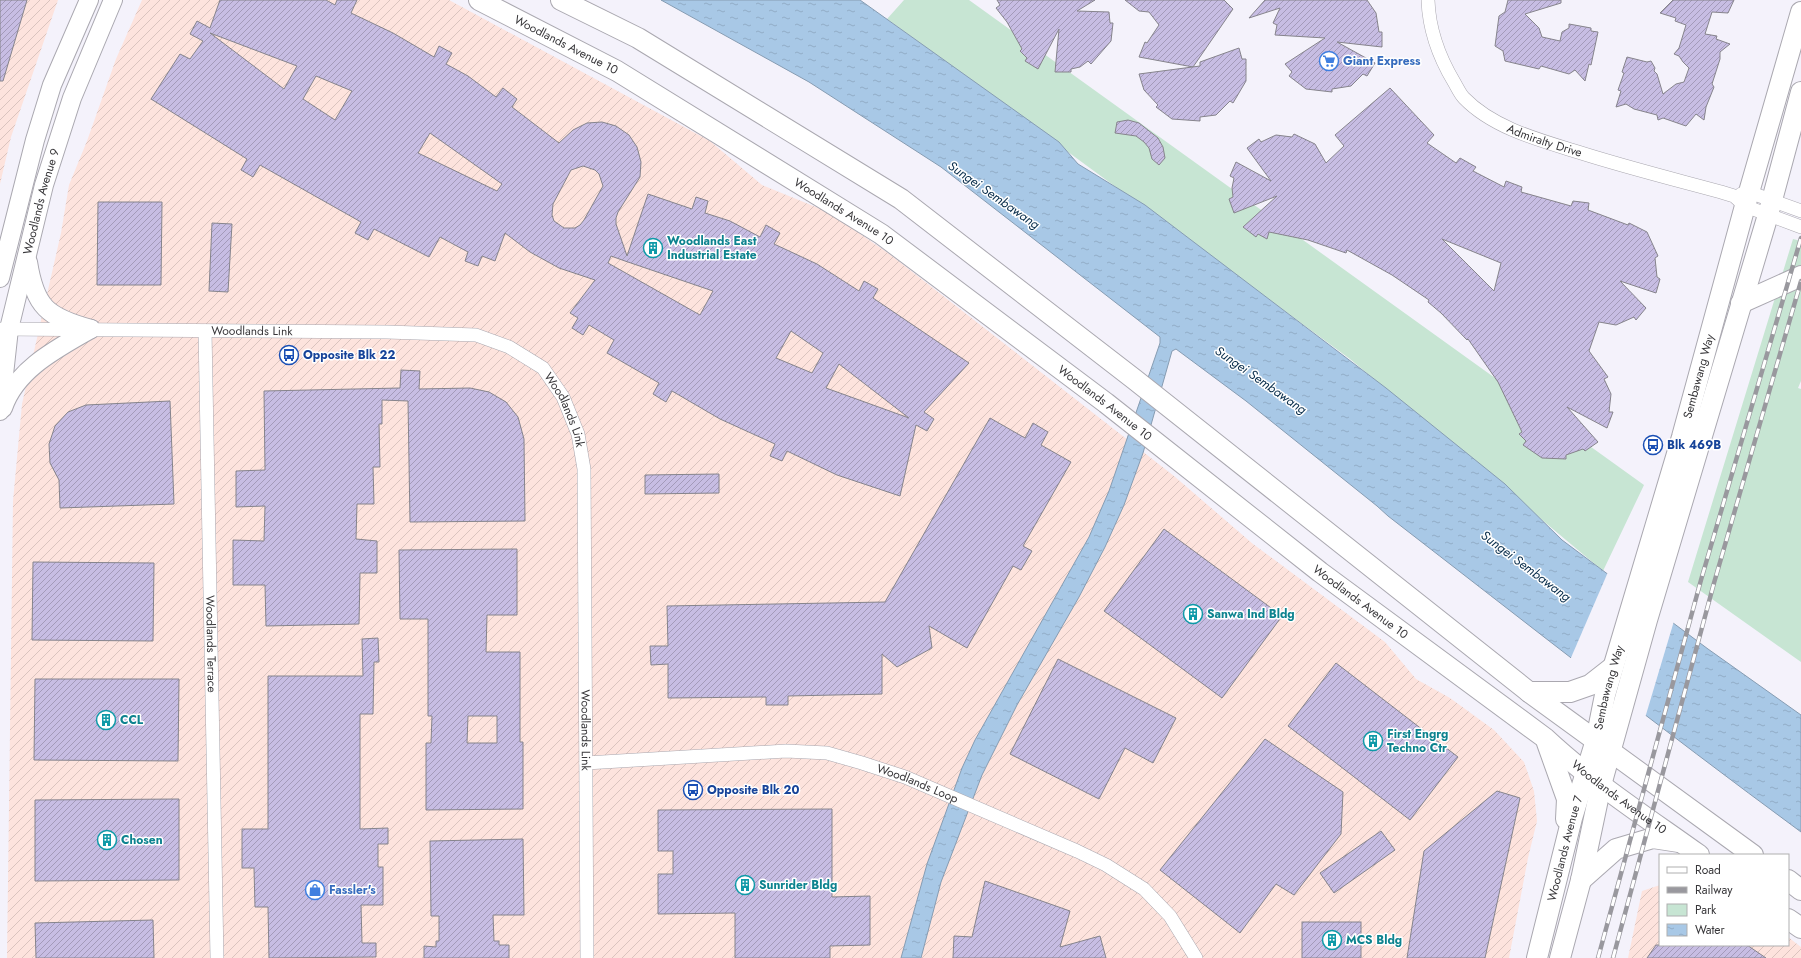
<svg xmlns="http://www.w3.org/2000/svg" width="1801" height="958" viewBox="0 0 1801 958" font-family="Jost,sans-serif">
<defs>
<pattern id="industrial-furrows" width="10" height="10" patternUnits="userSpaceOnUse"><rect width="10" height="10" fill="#fde3dd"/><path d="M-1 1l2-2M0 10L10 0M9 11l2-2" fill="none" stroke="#dac3be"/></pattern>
<pattern id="water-ripples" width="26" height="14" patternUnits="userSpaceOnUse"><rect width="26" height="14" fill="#a8c8e6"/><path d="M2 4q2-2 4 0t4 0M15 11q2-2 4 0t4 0" fill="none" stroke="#91acc6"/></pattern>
<pattern id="building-hatch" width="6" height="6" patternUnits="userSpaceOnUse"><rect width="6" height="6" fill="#c7bde3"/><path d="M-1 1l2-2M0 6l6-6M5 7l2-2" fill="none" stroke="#a39ab9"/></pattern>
</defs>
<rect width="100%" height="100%" fill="#f4f2fb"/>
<g fill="url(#industrial-furrows)">
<path d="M0 0H58L11 137 0 184Z"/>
<path d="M142 0H449L710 141 762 185 828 212 888 253 1174 476 1253 544 1385 642 1416 679 1450 698 1494 730 1524 762 1534 791 1537 821 1528 858 1509 958H7L13 501 22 404 61 233 69 185 87 141 116 59Z"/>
<path d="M1660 885V945H1788V937L1801 947V958H1628L1642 891Z"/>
</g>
<g fill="#c7e5d3">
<path d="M904 0H969L1644 485 1603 571 1350 359 887 19Z"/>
<path d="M1793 239 1801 241V381L1798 388 1801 389V662L1688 582Z"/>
</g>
<path fill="url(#water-ripples)" stroke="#869cb2" d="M661 0H860L1059 142 1078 164 1145 205 1386 388 1505 484 1562 540 1708 649 1801 715V832C1661 729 1525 622 1388 516L1377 506 1246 401 1176 349 1172 351 1143 453 1124 505 1105 547 1079 597 1017 705 982 775 941 882 921 958H901L927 864 962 768 975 740 1089 537 1109 491 1160 343V337L941 167 809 82Z"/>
<path fill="#f4f2fb" d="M1608 572 1674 621 1645 718 1570 660Z"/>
<g fill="url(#building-hatch)" stroke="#86848c" fill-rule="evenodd">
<path d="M0 0H27L3 81H0Z"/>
<path d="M220 0H326L335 5 337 0H357L351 13 393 33 434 57 439 46 452 53 446 64 468 76 496 97 503 88 517 99 512 107 559 143 573 130 587 123 602 122 616 126 629 135 637 147 641 162 640 177 618 212 616 218V224L627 256 648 194 692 209 696 197 708 201 705 213 730 221 760 237 766 225 780 233 774 244 817 264 859 291 864 281 878 289 873 298 969 363 924 412 934 419 927 431 916 425 900 496 837 475 787 451 782 461 770 456 775 444 720 419 672 391 666 402 653 394 659 383 607 353 614 340 589 325 583 335 572 328 578 318 570 313 595 280 559 268 530 252 505 233 495 261 482 256 478 266 465 261 468 252 440 237 429 257 374 229 368 240 355 233 361 222 260 165 253 177 241 170 247 159 151 99 180 54 190 59 203 41 190 34 197 21 210 28ZM210 33 297 66 284 89ZM316 76 352 91 335 120 303 99ZM430 133 502 184 497 191 418 153ZM583 166 595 170 599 174 603 186 584 220 580 225 575 228H564L554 221 552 215 553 204 571 170ZM611 256 625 261 713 291 700 315 608 263ZM791 331 823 353 812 373 776 358ZM839 364 909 418 826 388Z"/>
<path d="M997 0H1095L1077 11 1109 12 1110 23H1113L1111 41 1091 64 1088 61 1080 67 1071 69V72H1055L1059 29 1038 69 1025 61 1027 58 1020 51 1022 49 1007 22 996 8 1000 5Z"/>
<path d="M1125 0H1224L1233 9 1193 67 1139 57 1145 42 1147 43 1159 25 1149 12 1139 11Z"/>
<path d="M1265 0H1367L1376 13 1379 32H1382V47L1337 42 1375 63 1367 76 1363 74 1351 86 1332 89V92L1306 89 1289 76 1292 72 1285 64 1325 38 1275 35 1277 25 1273 23 1280 8 1249 18Z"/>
<path d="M1508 0H1561V3L1525 14 1539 28 1542 37 1560 41 1562 32 1569 28V24L1591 28V31L1598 32 1591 65 1589 64 1585 81 1575 70 1569 74 1541 66 1539 69 1505 61 1503 51 1495 46 1499 16 1505 12Z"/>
<path d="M1673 0H1734L1728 13 1712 12 1705 34 1717 36 1716 39 1730 44 1720 52V59L1712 84 1714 87 1706 107 1704 120 1696 114 1686 126 1663 118 1658 120 1657 115 1634 109 1626 104 1616 107 1621 91 1618 90 1624 73 1622 72 1627 57 1647 62 1651 61 1655 68 1654 71 1657 74 1663 94 1676 84 1684 82 1689 68 1683 62 1679 56 1674 54 1679 48 1686 25 1675 21 1676 18 1660 13Z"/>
<path d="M1239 48 1242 59H1246V81L1233 103 1230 101 1216 115 1200 117V121L1172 119 1156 107 1158 105 1144 90 1139 74 1200 66V62Z"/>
<path d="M1390 88 1434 135 1427 143 1456 163 1460 158 1476 167 1473 171 1504 187 1506 181 1522 187 1521 192 1571 206 1573 201 1589 203 1588 210 1628 225 1629 223 1647 232 1658 256 1655 258 1657 277 1660 279 1656 293 1620 281 1646 308 1636 320 1634 317 1616 325 1599 322 1589 351 1608 377 1604 379 1611 394 1609 412H1613L1607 428 1567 407 1598 442 1585 451 1583 449 1566 455V459L1542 458 1523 445 1526 441 1519 434 1522 432 1498 382 1468 339 1467 340 1441 313 1428 302 1429 300 1392 275 1347 250 1346 253 1308 240 1269 232 1267 239 1258 234 1256 237 1243 227 1277 196 1234 213 1229 199 1233 197 1232 188 1234 178 1230 176 1236 162 1271 181 1247 148 1259 139 1261 142 1276 135 1292 137 1294 134 1315 144 1326 163 1344 146 1335 135ZM1442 239 1501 263 1494 291Z"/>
<path d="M1128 120 1139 123 1158 138 1163 147 1165 158 1159 165 1152 159 1149 148 1144 142 1136 136 1115 133 1117 122Z"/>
<path d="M98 202H162L161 285H97Z"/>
<path d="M212 223 232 224 228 292 209 291Z"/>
<path d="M401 370 420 371 419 389 470 388 489 392 506 402 518 417 524 439 525 521 410 522 408 401 382 400V424H379L380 467H373L374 504H357L356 539 377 541V573H360L359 624 266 626 265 585H233V540L264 541 265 506 236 507V471L265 470 264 391 400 388Z"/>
<path d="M170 401 174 504 60 508 59 480 50 463 49 444 55 426 68 412 86 405Z"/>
<path d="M990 418 1025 438 1033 423 1048 432 1041 445 1071 462 1023 546 1032 551 1021 570 1013 566 967 648 929 626 932 648 897 667 882 654V694L788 696V705H766V697L668 698V664L651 665 650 646H668L667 606 885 602Z"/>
<path d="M719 474V493L645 494V475Z"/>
<path d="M1164 529 1282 616 1222 698 1104 611Z"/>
<path d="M517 549V615H487L486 652H520V742H523V809L426 810V743H431L432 716H428V619H400L399 550ZM468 716H497V743H467Z"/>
<path d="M33 562 154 563 153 641 32 640Z"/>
<path d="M378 638 379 662H374L373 714H360V829L388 828V844H378V867H383V905H361L362 943H376V957L269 958 268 907H255L254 868H242V829H268V676H363L362 639Z"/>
<path d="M1058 659 1176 718 1153 763 1125 748 1099 799 1010 754Z"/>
<path d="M1336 663 1458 757 1410 820 1288 726Z"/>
<path d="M35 679H179L178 761 34 760Z"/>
<path d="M1265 739 1343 792 1341 834 1294 895 1276 884 1240 933 1160 870Z"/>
<path d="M1497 791 1520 798 1485 958H1407L1424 851Z"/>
<path d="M179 799V880L35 881V800Z"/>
<path d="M832 809V897L870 896V945L830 946V958H735V913L658 914V874H673V851H658V810Z"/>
<path d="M1381 831 1395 850 1334 893 1320 873Z"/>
<path d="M523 839 524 915H493L494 941H499V945H509V958H424V946L436 947V941H439V916H431L430 841Z"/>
<path d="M985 881 1070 911 1060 947 1100 936 1106 958H953L954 936 972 937Z"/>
<path d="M153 920 154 958H36L35 923Z"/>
<rect x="1302" y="922" width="59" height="36"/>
<path d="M1656 945H1747L1766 958H1647Z"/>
</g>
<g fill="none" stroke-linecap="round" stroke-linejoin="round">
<defs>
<g id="street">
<path id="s1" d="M1428 0C1429 30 1439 57 1454 82 1457 87 1460 94 1464 98 1493 128 1539 140 1578 152 1625 167 1673 179 1721 192L1734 196 1745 206 1801 227"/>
<path d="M1741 194 1749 192 1801 211"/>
<path id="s2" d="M2 329 387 332 476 335 509 347 543 368 563 397 578 434 584 469 587 958"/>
<path id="s3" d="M205 331 217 958"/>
<path id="s4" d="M586 763 786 751 827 753 862 763 905 777 1077 851 1106 865 1144 889 1170 916 1196 958"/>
</g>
<g id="secondary">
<path d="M28 262C35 307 47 317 91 329"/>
<path d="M0 278 35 140 52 85 89 0"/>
<path d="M3 408C16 369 58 348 91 329"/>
<path id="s5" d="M0 411 9 329 44 185 72 98 113 0"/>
</g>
<g id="primary">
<path id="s6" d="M479 0 617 71 881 234 1106 403 1320 572 1545 738C1592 782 1646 817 1699 855"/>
<path d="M561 0 638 38 901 199 1134 379 1529 692 1753 855"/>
<path d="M1741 303 1801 276"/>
<path d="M1529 692H1570L1590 685 1613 667"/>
<path d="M1547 743 1567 799 1566 819"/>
<path d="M1581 880 1616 849 1653 838 1679 842"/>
<path d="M1788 880 1801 890"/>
<path d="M1788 919 1801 928"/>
<path id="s7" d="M1537 958 1572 818 1596 740 1605 695 1682 437 1745 206 1801 12"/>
<path d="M1560 958 1581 880 1601 785 1647 620 1768 215 1801 92"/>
</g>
</defs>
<use href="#street" stroke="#aaa8b0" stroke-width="14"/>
<use href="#secondary" stroke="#aaa8b0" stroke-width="20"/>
<use href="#primary" stroke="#aaa8b0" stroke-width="22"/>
<use href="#street" stroke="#fff" stroke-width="13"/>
<use href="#secondary" stroke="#fff" stroke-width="18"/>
<use href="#primary" stroke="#fff" stroke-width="20"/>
<defs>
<g id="rail">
<path d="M1598 958 1701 580 1801 238"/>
<path d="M1613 958 1714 583 1801 281"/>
</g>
</defs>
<use href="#rail" stroke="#99989e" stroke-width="4.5"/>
<use href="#rail" stroke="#fff" stroke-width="3" stroke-dasharray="9" stroke-linecap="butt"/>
</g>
<defs>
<symbol id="supermarket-ring" viewBox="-11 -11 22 22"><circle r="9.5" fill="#fff" stroke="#3f7fe0" stroke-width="1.5"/><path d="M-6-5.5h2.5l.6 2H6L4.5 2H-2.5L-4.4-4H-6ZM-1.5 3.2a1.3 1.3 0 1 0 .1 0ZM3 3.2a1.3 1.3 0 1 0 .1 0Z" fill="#3f7fe0"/></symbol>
<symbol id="building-ring" viewBox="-11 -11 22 22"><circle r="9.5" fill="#fff" stroke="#0f9aa8" stroke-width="1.5"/><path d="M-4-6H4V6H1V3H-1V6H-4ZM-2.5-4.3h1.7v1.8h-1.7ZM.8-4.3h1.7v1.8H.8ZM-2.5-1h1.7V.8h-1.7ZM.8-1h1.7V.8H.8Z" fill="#0f9aa8"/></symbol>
<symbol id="bus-ring" viewBox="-11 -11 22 22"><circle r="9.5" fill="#fff" stroke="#1a4fb4" stroke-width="1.5"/><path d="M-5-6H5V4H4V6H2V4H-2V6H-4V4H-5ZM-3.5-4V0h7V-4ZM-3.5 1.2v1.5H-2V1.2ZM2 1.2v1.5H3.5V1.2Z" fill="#1a4fb4"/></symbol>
<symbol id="shop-ring" viewBox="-11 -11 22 22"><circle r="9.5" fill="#fff" stroke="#3f7fe0" stroke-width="1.5"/><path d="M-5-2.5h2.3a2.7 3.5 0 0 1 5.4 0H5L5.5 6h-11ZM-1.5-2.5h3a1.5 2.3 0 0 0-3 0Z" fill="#3f7fe0"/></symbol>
</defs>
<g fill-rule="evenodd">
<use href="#supermarket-ring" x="1318" y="50" width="22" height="22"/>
<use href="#building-ring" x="642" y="237" width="22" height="22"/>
<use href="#bus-ring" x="278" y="344" width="22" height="22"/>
<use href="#bus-ring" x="1642" y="434" width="22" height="22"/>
<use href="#building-ring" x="1182" y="603" width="22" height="22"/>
<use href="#building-ring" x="95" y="709" width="22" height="22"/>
<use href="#building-ring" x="1362" y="730" width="22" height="22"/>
<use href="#bus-ring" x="682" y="779" width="22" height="22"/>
<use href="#building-ring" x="96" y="829" width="22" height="22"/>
<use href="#building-ring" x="734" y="874" width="22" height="22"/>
<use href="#shop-ring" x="304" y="879" width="22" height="22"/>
<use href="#building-ring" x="1321" y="929" width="22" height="22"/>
</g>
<g text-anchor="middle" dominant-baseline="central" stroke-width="3" stroke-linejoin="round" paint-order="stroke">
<g font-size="12" fill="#38373a" stroke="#fff">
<text stroke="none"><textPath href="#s6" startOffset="98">Woodlands Avenue 10</textPath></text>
<text stroke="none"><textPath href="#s1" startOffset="198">Admiralty Drive</textPath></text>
<text stroke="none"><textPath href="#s5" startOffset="214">Woodlands Avenue 9</textPath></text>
<text stroke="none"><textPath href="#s6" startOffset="422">Woodlands Avenue 10</textPath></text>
<text stroke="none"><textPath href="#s2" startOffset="250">Woodlands Link</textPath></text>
<text stroke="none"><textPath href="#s7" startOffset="604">Sembawang Way</textPath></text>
<text stroke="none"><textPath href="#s6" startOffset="746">Woodlands Avenue 10</textPath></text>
<text stroke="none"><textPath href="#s2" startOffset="597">Woodlands Link</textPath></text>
<text stroke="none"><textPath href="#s6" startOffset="1070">Woodlands Avenue 10</textPath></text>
<text stroke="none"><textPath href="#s3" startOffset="313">Woodlands Terrace</textPath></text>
<text stroke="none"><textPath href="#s7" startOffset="280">Sembawang Way</textPath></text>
<text stroke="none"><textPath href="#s2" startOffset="921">Woodlands Link</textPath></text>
<text stroke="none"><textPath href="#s4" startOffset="337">Woodlands Loop</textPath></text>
<text stroke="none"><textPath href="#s6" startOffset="1394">Woodlands Avenue 10</textPath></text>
<text stroke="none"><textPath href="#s7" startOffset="113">Woodlands Avenue 7</textPath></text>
</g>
<g font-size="12" font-weight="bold" fill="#366cbe" stroke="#fff" text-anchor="start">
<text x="1343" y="61">Giant Express</text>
<text x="329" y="890">Fassler's</text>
</g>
<g font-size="12" font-weight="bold" fill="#0d838f" stroke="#fff" text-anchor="start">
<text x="667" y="241">Woodlands East<tspan x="667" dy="14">Industrial Estate</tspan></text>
<text x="1207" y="614">Sanwa Ind Bldg</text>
<text x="120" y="720">CCL</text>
<text x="1387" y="734">First Engrg<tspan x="1387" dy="14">Techno Ctr</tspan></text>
<text x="121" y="840">Chosen</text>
<text x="759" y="885">Sunrider Bldg</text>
<text x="1346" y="940">MCS Bldg</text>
</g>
<g font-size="12" font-weight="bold" fill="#164399" stroke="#fff" text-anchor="start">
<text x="303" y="355">Opposite Blk 22</text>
<text x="1667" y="445">Blk 469B</text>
<text x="707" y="790">Opposite Blk 20</text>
</g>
<g font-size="13" font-style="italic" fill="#072c4a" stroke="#fff">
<text transform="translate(994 195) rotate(35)">Sungei Sembawang</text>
<text transform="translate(1261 380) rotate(35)">Sungei Sembawang</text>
<text transform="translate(1526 566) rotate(37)">Sungei Sembawang</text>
</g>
</g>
<rect x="1659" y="854" width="130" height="92" fill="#ffffff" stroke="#afafb0"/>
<rect x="1667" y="867" width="20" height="6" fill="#ffffff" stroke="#afafb0"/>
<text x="1695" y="874" font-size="12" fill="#38373a">Road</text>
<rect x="1667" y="887" width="20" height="6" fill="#99989e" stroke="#afafb0"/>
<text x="1695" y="894" font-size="12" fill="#38373a">Railway</text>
<rect x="1667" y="904" width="20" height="12" fill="#c7e5d3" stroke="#afafb0"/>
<text x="1695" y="914" font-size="12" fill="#38373a">Park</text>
<rect x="1667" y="924" width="20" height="12" fill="url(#water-ripples)" stroke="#afafb0"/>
<text x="1695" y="934" font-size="12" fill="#38373a">Water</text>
</svg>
